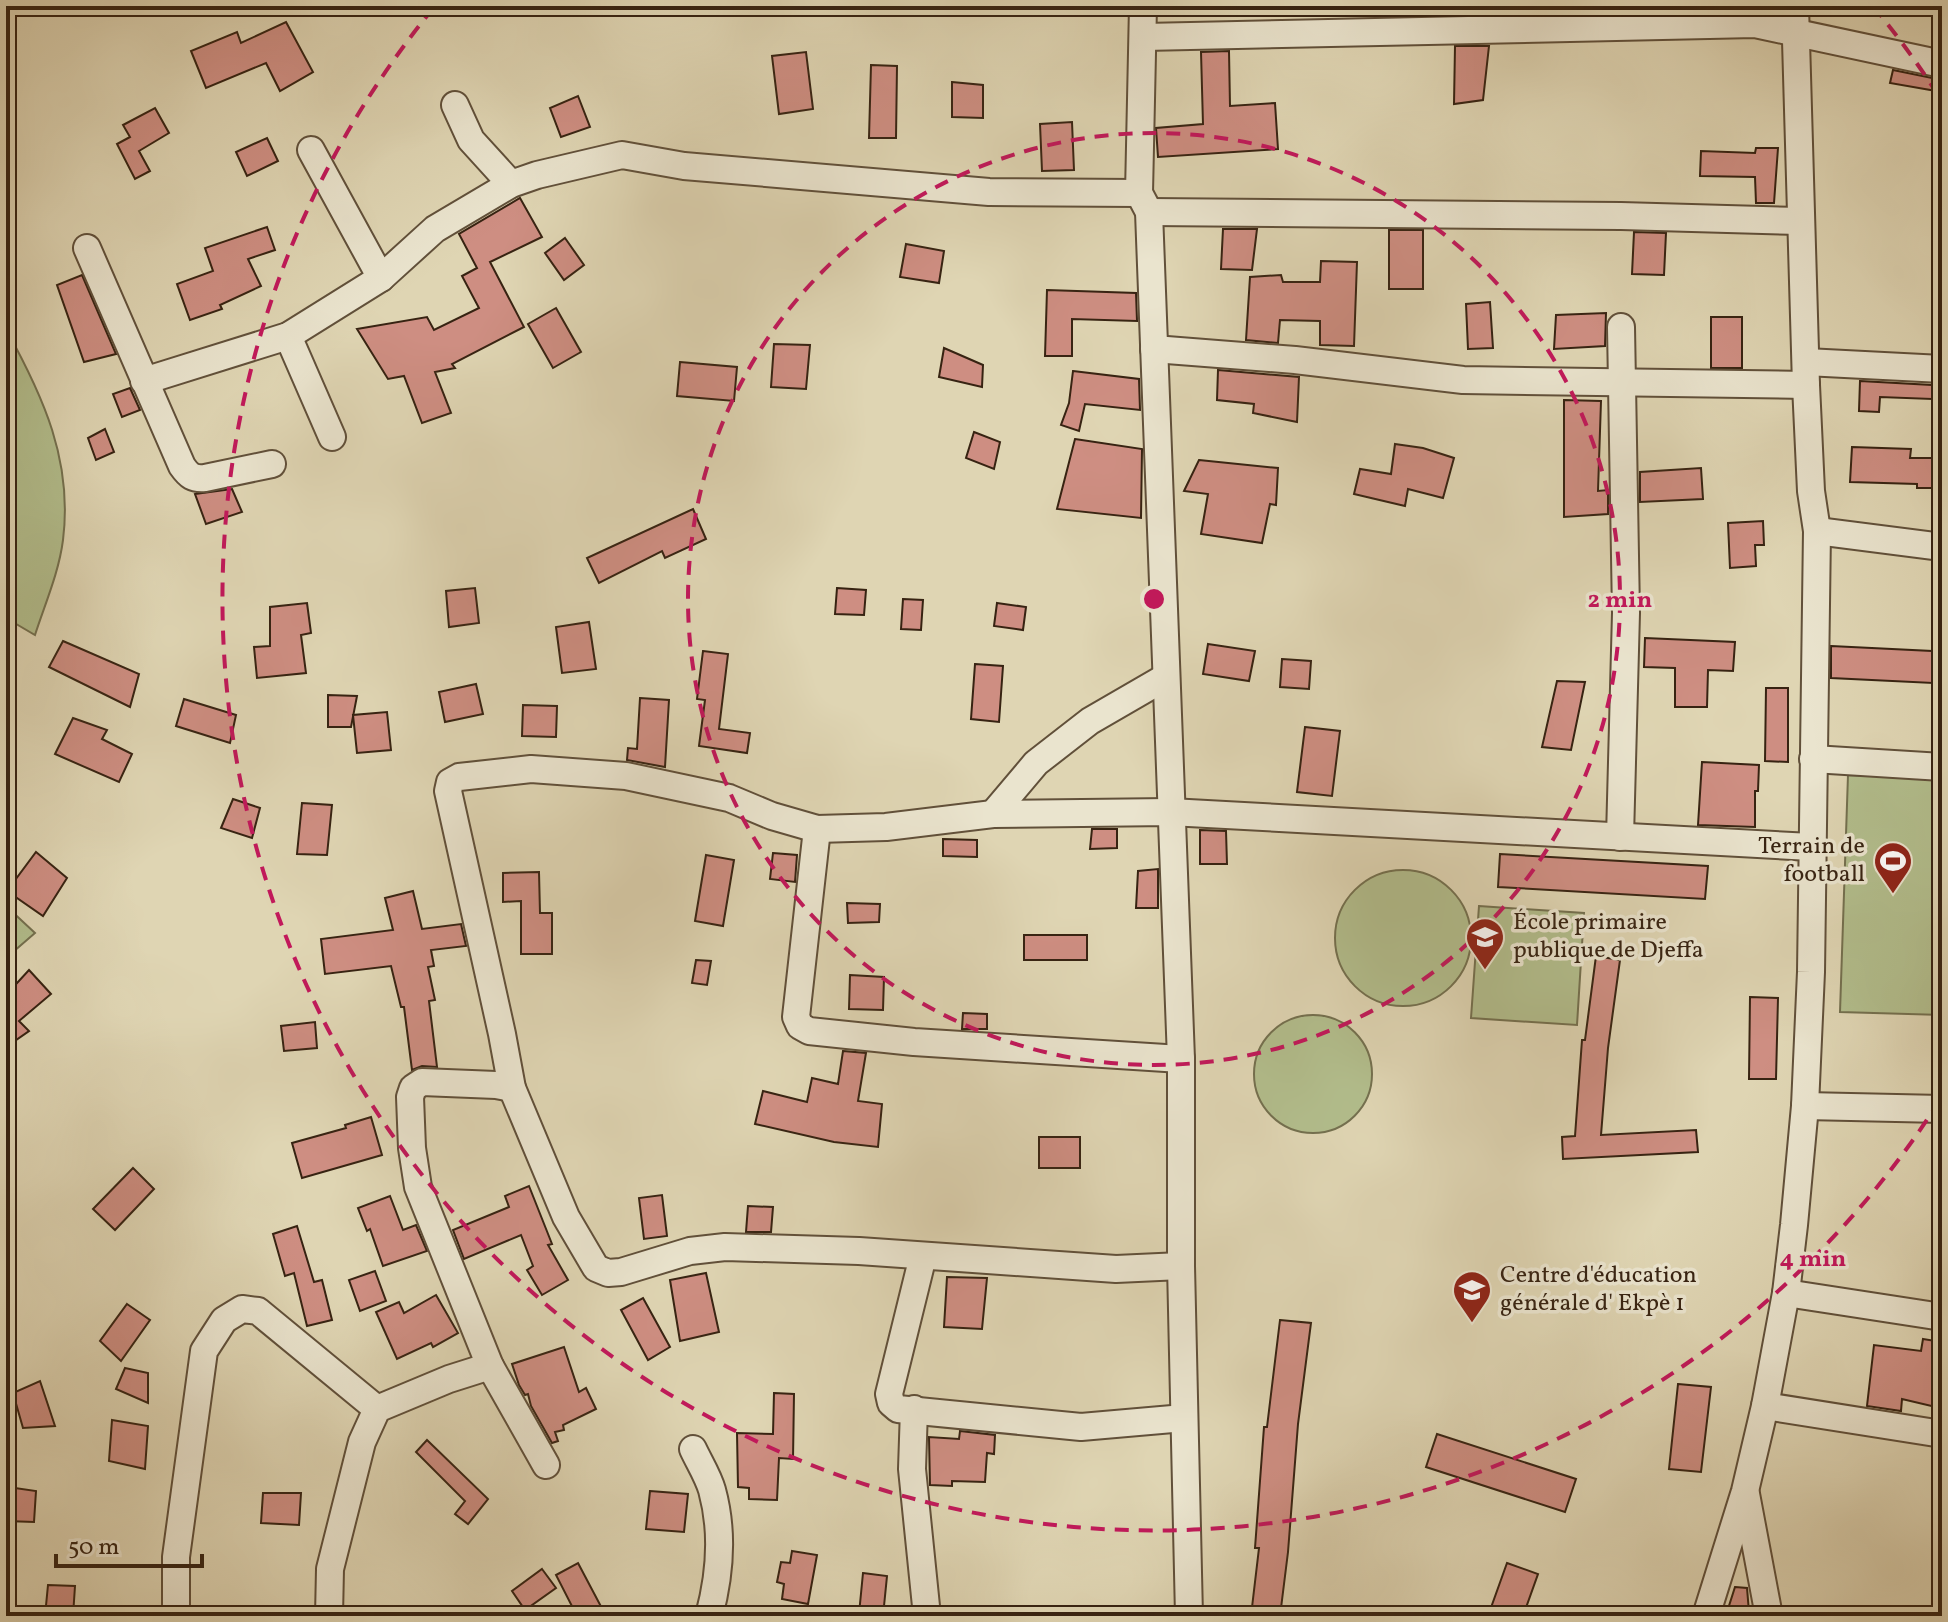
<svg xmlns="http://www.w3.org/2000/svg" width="1948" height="1622" viewBox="0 0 1948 1622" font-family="Vollkorn,serif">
<rect width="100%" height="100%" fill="#dfd5b3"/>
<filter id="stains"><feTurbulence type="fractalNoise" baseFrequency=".0025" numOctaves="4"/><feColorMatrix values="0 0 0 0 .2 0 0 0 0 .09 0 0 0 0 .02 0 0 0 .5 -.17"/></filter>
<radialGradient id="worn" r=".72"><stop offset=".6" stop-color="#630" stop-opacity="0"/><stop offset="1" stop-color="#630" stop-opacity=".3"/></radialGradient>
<g fill="#b2bd8c" stroke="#74704f" stroke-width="2">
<path d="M6 329C43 396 73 461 63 540 59 572 45 604 35 635L6 618Z"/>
<path d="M1848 775 1942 778V1015L1840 1012Z"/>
<circle cx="1403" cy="938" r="68"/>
<path d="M6 906 35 933 6 958Z"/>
<path d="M1479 906 1584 913 1577 1025 1471 1018Z"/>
<circle cx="1313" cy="1074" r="59"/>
</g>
<g fill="#ce8e82" stroke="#372312" stroke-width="2">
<path d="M286 22 313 72 280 91 266 63 206 88 191 51 237 32 241 43Z"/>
<path d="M1455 46H1489L1483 100 1454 104Z"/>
<path d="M1229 51 1230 106 1275 103 1278 149 1158 157 1156 128 1203 124 1201 52Z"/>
<path d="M806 52 813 109 779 114 772 56Z"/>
<path d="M871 65 897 66 896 138H869Z"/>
<path d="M1893 70 1942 80V92L1890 83Z"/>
<path d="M952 82 983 85V118L952 117Z"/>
<path d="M578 96 590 127 561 137 550 108Z"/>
<path d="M155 108 169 133 139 151 150 171 135 179 117 144 130 137 123 125Z"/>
<path d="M1072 122 1074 170 1042 171 1040 124Z"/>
<path d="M267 138 278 161 247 176 236 152Z"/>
<path d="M1756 148H1778L1774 203H1756L1755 177 1700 176 1701 151 1755 153Z"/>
<path d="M520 198 542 237 490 262 524 327 452 364 455 368 435 372 451 413 422 423 404 376 388 379 357 329 427 317 434 330 479 308 462 276 477 268 459 234Z"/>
<path d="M267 227 275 250 248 259 261 286 220 305 222 309 190 320 177 284 213 271 205 248Z"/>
<path d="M1223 229H1257L1252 270 1221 269Z"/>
<rect x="1389" y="230" width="34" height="59"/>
<path d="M1634 232 1666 233 1664 275 1632 274Z"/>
<path d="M565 238 584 265 564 280 545 253Z"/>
<path d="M906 244 944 251 939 283 900 277Z"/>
<path d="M1321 261 1357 262 1354 346 1320 345V321L1280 320 1278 343 1246 340 1250 277 1281 275 1283 282H1320Z"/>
<path d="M82 275 116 354 84 362 57 285Z"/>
<path d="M1047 290 1136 293 1137 321 1072 319V356H1045Z"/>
<path d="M1490 302 1493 348 1468 349 1466 304Z"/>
<path d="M556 308 581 352 553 368 528 324Z"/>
<path d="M1606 313 1605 346 1554 349 1556 315Z"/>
<rect x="1711" y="317" width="31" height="51"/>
<path d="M774 344 810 345 806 389 771 387Z"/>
<path d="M944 348 983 365 982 387 939 377Z"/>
<path d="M680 362 737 367 734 401 677 396Z"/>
<path d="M1218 370 1299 377 1297 422 1253 413 1254 404 1217 400Z"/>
<path d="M1073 371 1139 379 1140 410 1085 404 1079 431 1061 425 1069 403Z"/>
<path d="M1860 381 1932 385V399L1880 397 1879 412 1859 411Z"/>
<path d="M130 388 140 410 122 417 113 394Z"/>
<path d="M1564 400 1601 401 1598 491 1608 490V514L1564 517Z"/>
<path d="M105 429 114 452 96 460 88 438Z"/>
<path d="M974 432 1000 442 994 469 966 458Z"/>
<path d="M1075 439 1142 449 1141 518 1057 509Z"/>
<path d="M1395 444 1423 448 1454 458 1443 498 1408 489 1405 506 1354 494 1360 469 1391 474Z"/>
<path d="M1852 447 1911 449 1910 458H1942V488H1917V484L1850 482Z"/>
<path d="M1199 460 1278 468 1276 505 1270 504 1262 543 1201 534 1208 494 1184 491Z"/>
<path d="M1701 468 1703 499 1640 502V472Z"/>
<path d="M232 489 242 512 206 524 195 494Z"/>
<path d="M693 509 706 539 665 558 662 551 599 583 587 558Z"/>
<path d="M1763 521 1764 545H1755L1756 566 1730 568 1728 523Z"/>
<path d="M475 588 479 623 449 627 446 591Z"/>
<path d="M837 588 866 590 864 615 835 614Z"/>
<path d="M903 599 923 600 921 630 901 629Z"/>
<path d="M307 603 311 633 301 635 306 673 257 678 254 647 270 646V607Z"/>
<path d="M997 603 1026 607 1023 630 994 626Z"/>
<path d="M589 622 596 669 562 673 556 627Z"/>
<path d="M1645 638 1735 642 1733 671 1708 670 1707 707H1675V668L1644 667Z"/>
<path d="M63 641 139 674 130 707 49 667Z"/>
<path d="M1208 644 1255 651 1249 681 1203 674Z"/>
<path d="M1831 646 1932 651 1933 683 1831 678Z"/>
<path d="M703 651 728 654 719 729 750 733 747 753 699 746 705 700 697 699Z"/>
<path d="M1282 659 1311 661 1309 689 1280 687Z"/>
<path d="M975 664 1003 666 999 722 971 719Z"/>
<path d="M1557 681 1585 682 1571 750 1542 747Z"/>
<path d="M476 684 483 714 445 722 439 692Z"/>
<path d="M1766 688H1788V762L1765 761Z"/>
<path d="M328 695 357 696 351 727H328Z"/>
<path d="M640 698 669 700 665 767 627 760 628 748 637 749Z"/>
<path d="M184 699 236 715 230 743 176 726Z"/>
<path d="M523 705 557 706 556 737 522 736Z"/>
<path d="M387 712 391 750 357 753 353 715Z"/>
<path d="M73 718 107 730 102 739 132 754 119 782 55 754Z"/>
<path d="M1305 727 1340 731 1332 796 1297 792Z"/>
<path d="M1702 762 1759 765 1758 791H1755V827L1698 825Z"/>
<path d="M233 799 260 808 252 838 221 828Z"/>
<path d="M302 803 332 805 327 855 297 854Z"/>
<path d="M1092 829H1117V848L1090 849Z"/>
<path d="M1200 830 1226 831 1227 864H1200Z"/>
<path d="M943 839 977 840V857L943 856Z"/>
<path d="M36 852 67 878 43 916 7 891Z"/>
<path d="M773 853 797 855 795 882 770 879Z"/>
<path d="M1500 854 1708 866 1705 899 1498 887Z"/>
<path d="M706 855 734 860 723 926 695 921Z"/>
<path d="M1158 869V908H1136L1138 871Z"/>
<path d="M539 872 540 913H552V954H521V901L503 902V873Z"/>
<path d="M413 891 422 929 461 924 466 946 431 950 434 966 428 967 435 1000 429 1001 437 1067 422 1066 412 1070 404 1007H401L391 966 325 974 321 939 393 930 385 898Z"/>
<path d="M847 903 880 904 879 922 848 923Z"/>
<rect x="1024" y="935" width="63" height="25"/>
<path d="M1596 956 1620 960 1608 1048 1601 1135 1696 1130 1698 1152 1563 1159 1562 1137 1575 1136 1582 1040H1585Z"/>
<path d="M696 960 711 961 707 985 692 983Z"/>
<path d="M29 970 51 994 19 1021 29 1031 6 1047V995Z"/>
<path d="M850 975 884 977 883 1010 849 1009Z"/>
<path d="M1750 997 1778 998 1776 1079H1749Z"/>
<path d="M963 1013 987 1014V1029H962Z"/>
<path d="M315 1022 317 1048 284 1051 281 1026Z"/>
<path d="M843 1051 866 1053 858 1101 882 1104 878 1147 834 1142 755 1124 763 1091 807 1102 812 1078 838 1084Z"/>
<path d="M371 1117 382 1155 302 1178 292 1143 346 1128 345 1125Z"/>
<rect x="1039" y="1137" width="41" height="31"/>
<path d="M133 1168 154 1189 115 1230 93 1209Z"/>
<path d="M529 1186 552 1244 548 1245 568 1280 542 1295 527 1270 533 1266 521 1235 464 1259 453 1230 509 1207 505 1196Z"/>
<path d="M662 1195 667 1236 644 1239 639 1198Z"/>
<path d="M390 1196 403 1230 416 1225 427 1251 383 1266 370 1229 367 1231 358 1208Z"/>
<path d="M748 1206 773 1207 771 1232H746Z"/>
<path d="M297 1226 314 1282 322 1280 332 1320 307 1326 294 1273 285 1276 273 1234Z"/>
<path d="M375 1271 386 1301 360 1311 349 1280Z"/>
<path d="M706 1273 719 1332 680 1341 670 1280Z"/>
<path d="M947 1277 987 1278 982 1329 944 1327Z"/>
<path d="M436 1295 458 1333 433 1347 431 1343 397 1359 376 1312 399 1302 404 1313Z"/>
<path d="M643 1298 670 1347 648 1360 621 1310Z"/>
<path d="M127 1304 150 1320 121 1361 100 1341Z"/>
<path d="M1280 1320 1311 1323 1298 1424 1288 1552 1280 1616H1251L1259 1548H1255L1264 1427H1267Z"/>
<path d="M1923 1339 1942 1342 1940 1408 1902 1399 1901 1411 1867 1406 1874 1345 1921 1351Z"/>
<path d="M564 1347 579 1392 586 1388 596 1409 563 1425 564 1430 555 1432 558 1441 552 1443 531 1406 528 1394 525 1395 519 1385 512 1364Z"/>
<path d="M125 1368 148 1373V1403L116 1389Z"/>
<path d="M40 1381 55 1426 23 1428 13 1393Z"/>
<path d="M1678 1384 1711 1387 1701 1472 1669 1469Z"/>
<path d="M774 1393 794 1394 793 1459 779 1458 777 1500 749 1499V1488L738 1487 737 1433 773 1434Z"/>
<path d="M112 1420 148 1426 145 1469 109 1461Z"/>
<path d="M960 1431 995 1435 994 1454 987 1453 985 1482 952 1481V1486L930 1485 929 1437 959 1439Z"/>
<path d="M1437 1434 1576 1479 1565 1512 1426 1467Z"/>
<path d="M427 1440 488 1499 468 1524 455 1514 465 1501 416 1452Z"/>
<path d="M8 1487 36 1491 34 1522 6 1521Z"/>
<path d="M650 1491 688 1494 684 1532 646 1529Z"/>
<path d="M263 1493H301L299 1525 261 1523Z"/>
<path d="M792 1551 817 1555 808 1604 782 1599 784 1584 777 1582 781 1562 790 1563Z"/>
<path d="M578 1563 606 1616H577L556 1575Z"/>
<path d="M1507 1563 1538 1574 1523 1616H1488Z"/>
<path d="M542 1569 556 1588 525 1610 512 1591Z"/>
<path d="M863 1573 887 1576 883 1616 859 1614Z"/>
<path d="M48 1585 75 1586 73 1616H45Z"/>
<path d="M1735 1587 1747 1588 1749 1612 1728 1609Z"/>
</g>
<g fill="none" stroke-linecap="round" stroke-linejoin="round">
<defs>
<g id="minor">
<path d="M1143 6 1139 193 1149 212 1181 1059V1266L1189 1616"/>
<path d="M1144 37 1755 24 1942 64"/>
<path d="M455 105 471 140 511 184"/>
<path d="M311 150 381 278"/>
<path d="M1149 212 1621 216 1800 221"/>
<path d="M87 248 182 466C189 476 193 479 205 478L272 464"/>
<path d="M288 336 332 437"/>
<path d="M1154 349 1295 360 1463 380 1806 385"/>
<path d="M1806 362 1942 369"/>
<path d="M144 381 288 336 381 278 435 229 511 184 537 175 622 155 684 166 989 192 1139 193"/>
<path d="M1817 531 1942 547"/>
<path d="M1813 759 1942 767"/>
<path d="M993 814 1036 763 1090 721 1166 677"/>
<path d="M817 829 796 1017 800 1026 809 1031 914 1042 1181 1059"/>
<path d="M1620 837 1626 613 1621 327"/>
<path d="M512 1088 496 1085 422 1082 413 1088 410 1097 412 1148 418 1187 490 1366 546 1465"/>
<path d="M1805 1106 1942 1109"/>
<path d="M923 1256 889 1394 891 1403 898 1409 1081 1427 1184 1418"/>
<path d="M1181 1266 1116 1269 859 1251 725 1247 690 1251 621 1272 608 1273 596 1268 566 1217 512 1088 502 1034 448 791 450 782 459 777 531 769 626 776 729 798 772 816 817 829 886 827 993 814 1170 812 1811 847"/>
<path d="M1786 1293 1942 1317"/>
<path d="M1765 1406 1942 1434"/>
<path d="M914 1409 912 1469 927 1616"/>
<path d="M693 1449C699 1462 708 1476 712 1490 723 1530 720 1575 709 1616"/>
<path d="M1746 1494 1769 1616"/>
<path d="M176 1616V1557L204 1351 224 1320 242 1309 258 1311 377 1409"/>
<path d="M329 1616 330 1569 362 1442 377 1409 449 1379 490 1366"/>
<path d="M1706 1616 1745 1491 1765 1406 1786 1293 1794 1225 1805 1106 1811 972 1817 531 1811 491 1806 385 1795 6"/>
</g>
</defs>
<use href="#minor" stroke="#61503a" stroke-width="30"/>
<use href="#minor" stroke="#eae4ce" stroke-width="26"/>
</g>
<g fill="none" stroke="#c2185b" stroke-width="4" stroke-dasharray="14 10">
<circle cx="1154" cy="599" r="466"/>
<path d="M1940 1100A932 932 0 1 1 435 6M1873 6A932 932 0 0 1 1940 98"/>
</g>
<defs>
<symbol id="stadium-pin" viewBox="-11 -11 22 30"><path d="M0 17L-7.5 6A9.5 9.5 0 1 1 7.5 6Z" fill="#8f2418" stroke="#eae4ce"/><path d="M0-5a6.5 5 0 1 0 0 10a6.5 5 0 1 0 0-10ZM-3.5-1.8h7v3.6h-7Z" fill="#fff"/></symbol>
<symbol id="school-pin" viewBox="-11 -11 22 30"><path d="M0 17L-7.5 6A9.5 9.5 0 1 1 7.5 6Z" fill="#8f2418" stroke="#eae4ce"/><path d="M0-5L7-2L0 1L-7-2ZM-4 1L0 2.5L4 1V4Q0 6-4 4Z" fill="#fff"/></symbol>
<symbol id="university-pin" viewBox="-11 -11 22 30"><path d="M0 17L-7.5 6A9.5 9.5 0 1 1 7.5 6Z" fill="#8f2418" stroke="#eae4ce"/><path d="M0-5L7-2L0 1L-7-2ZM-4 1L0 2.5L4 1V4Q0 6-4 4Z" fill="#fff"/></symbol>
</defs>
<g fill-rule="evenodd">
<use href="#stadium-pin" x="1871" y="839" width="44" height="60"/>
<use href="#school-pin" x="1463" y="915" width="44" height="60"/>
<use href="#university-pin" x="1450" y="1268" width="44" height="60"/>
</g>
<g text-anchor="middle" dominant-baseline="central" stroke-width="7" stroke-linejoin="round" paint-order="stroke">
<g font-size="24" fill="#372312" stroke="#eae4ce" text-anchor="start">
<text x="1865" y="847" text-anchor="end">Terrain de<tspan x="1865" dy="28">football</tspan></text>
<text x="1513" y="923">École primaire<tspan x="1513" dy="28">publique de Djeffa</tspan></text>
<text x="1500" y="1276">Centre d'éducation<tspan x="1500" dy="28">générale d' Ekpè 1</tspan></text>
</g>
</g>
<circle cx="1154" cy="599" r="12" fill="#c2185b" stroke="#eae4ce" stroke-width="4"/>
<g font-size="24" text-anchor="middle" font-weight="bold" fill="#c2185b" stroke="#eae4ce" stroke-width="7" stroke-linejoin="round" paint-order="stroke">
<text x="1620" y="607">2 min</text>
<text x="1813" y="1266">4 min</text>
</g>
<rect width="1948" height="1622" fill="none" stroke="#dfd5b3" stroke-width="32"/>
<rect x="8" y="8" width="1932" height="1606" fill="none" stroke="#372312" stroke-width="4"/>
<rect x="16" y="16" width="1916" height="1590" fill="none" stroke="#372312" stroke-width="2"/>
<path d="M56 1554v12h146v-12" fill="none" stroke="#372312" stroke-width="4"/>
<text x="68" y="1554" font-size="24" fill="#372312" stroke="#eae4ce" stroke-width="6" paint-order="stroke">50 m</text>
<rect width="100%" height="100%" filter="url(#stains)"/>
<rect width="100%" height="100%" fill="url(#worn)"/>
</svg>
